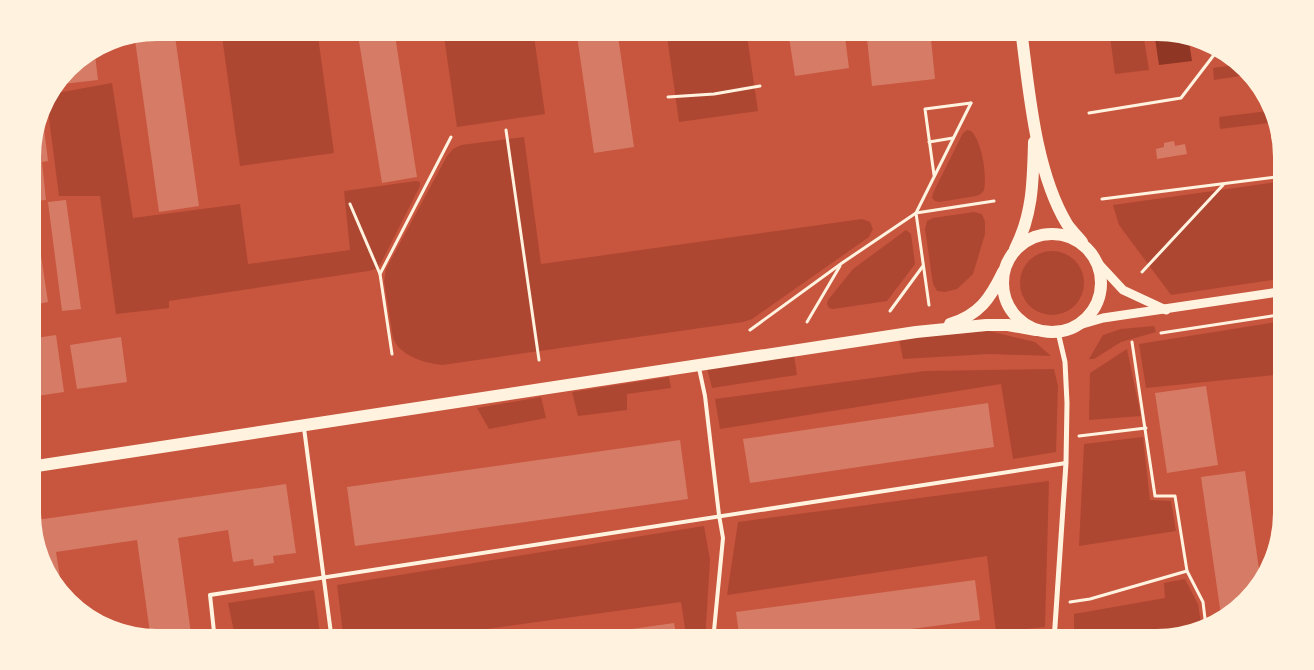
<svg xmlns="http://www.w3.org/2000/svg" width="1314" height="670" viewBox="0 0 1314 670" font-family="Rubik,sans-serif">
<rect width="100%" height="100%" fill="#c8553d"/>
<g fill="#ae4732">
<path d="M221 29H317L334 153 240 166Z"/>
<path d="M443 29H533L545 114 457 127Z"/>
<path d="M666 29H746L758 111 679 122Z"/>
<path d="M1143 32 1149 70 1115 74 1110 36Z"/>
<path d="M1241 64 1253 74 1214 80 1213 68Z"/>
<path d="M112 83 133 218 240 204 248 264 350 250 344 191 416 181 420 182V186L381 263 376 269 368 271 169 301V308L116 314 100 196H59L46 95Z"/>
<path d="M1268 111 1269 123 1220 129 1219 117Z"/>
<path d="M967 130 971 131C982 141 987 176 984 190L981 194 976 196 939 202 935 201 932 198 933 193 963 133Z"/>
<path d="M524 137 541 264 862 219 870 222 873 229 869 237 752 319 743 322 442 365C424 363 400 356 393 338L384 281 386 269 447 156 453 149 461 145Z"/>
<path d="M1284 181 1285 278 1171 295 1119 225 1113 205Z"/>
<path d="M974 212 982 214 985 222V234L973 274 957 289 945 292 937 291 933 284 925 229 927 221 933 218Z"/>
<path d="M906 230 911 234 915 264 887 301 833 309 829 308 827 304 828 300 853 269Z"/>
<circle cx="1052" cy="283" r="32"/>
<path d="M1283 321 1285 333V374L1146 388 1139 344Z"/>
<path d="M1154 326 1156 332 1121 342 1094 359H1089L1103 335 1121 329Z"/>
<path d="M989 331 1035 342 1051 356 989 354 903 359 899 339Z"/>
<path d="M1127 349 1141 416 1089 420 1090 373Z"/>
<path d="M794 355 797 375 712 388 707 368Z"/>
<path d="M1054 369 1058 386 1056 452 1013 459 1001 384 720 429 715 399 925 371Z"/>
<path d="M669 377 671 388 627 394V410L578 416 572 392Z"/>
<path d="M541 397 546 418 489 429 477 408Z"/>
<path d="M1143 437 1150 500 1171 501 1176 531 1079 546 1084 444Z"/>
<path d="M1049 481 1045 627 996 632 987 556 727 595 738 522Z"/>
<path d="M704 526 710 560 705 641H687L681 602 400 641H344L337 585Z"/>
<path d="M1185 579 1198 604 1202 629 1166 641H1074V614L1165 598 1164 583Z"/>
<path d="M314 590 321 641H236L228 603Z"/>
</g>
<path fill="#8f3625" d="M1164 30 1188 36 1192 61 1159 65 1154 32Z"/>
<g fill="#d67c66">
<path d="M156 29H174L199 206 159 212 134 33Z"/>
<path d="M357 29H394L417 177 382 183Z"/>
<path d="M576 29H617L634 147 594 153Z"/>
<path d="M798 29H844L849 68 795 76 789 37 799 36Z"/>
<path d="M866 29H930L935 79 872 86Z"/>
<path d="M94 47 98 80 53 85 72 61Z"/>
<path d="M37 120 38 129 44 128 48 161 42 162 46 200 35 201 29 148Z"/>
<path d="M1174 141 1175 146 1185 144 1187 154 1157 159 1156 149 1164 147V143Z"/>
<path d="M66 200 81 309 62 311 48 202Z"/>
<path d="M29 209H34L48 302 32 305 29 289Z"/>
<path d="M56 335 64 392 30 397 29 339Z"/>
<path d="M121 337 127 382 77 389 70 345Z"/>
<path d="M1206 386 1218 465 1167 473 1155 393Z"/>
<path d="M988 403 994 447 750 483 743 439Z"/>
<path d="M680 440 688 499 355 546 347 487Z"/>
<path d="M1245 471 1261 583 1229 620 1222 622 1201 477Z"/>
<path d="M286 484 296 553 273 556 274 563 254 566 253 559 233 562 228 530 178 538 192 641 151 640 137 540 56 552 63 597 55 591 30 530V521Z"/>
<path d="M975 580 980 620 820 641H740L736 612Z"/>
<path d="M674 623 677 641H554V640Z"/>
</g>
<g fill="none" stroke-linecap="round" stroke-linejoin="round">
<g stroke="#fff3e0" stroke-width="3">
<path d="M668 97 714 94 760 86"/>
<path d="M1089 113 1181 98 1220 47"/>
<path d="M506 130 539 360"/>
<path d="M929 142 953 138"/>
<path d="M934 175 925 109 971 103"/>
<path d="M1102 199 1284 176"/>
<path d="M350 204 380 274"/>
<path d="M1142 272 1223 185"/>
<path d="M929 305 916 213 994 201"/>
<path d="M890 311 923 266"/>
<path d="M807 322 840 266"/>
<path d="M750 330 842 263 916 213 971 103"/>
<path d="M1161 333 1285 314"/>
<path d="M1132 342 1155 496H1175L1187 571"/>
<path d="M392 354 380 274 451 137"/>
<path d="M1079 436 1146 428"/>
<path d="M1070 602 1090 599 1187 571 1203 602 1206 627"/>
</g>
<g stroke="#fff3e0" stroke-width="4">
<path d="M699 368 705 396 719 515 723 538 713 641"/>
<path d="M1285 413 1277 414 1285 458"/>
<path d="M304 428 332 641"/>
<path d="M215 641 210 595 1066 463"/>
</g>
<path stroke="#fff3e0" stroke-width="5" d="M1054 641 1066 463 1067 403 1065 362 1058 332"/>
<g stroke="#fff3e0" stroke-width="9">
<path d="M1097 262 1123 290 1166 310"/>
<path d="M1079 325 1103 318 1285 291"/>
</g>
<g stroke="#fff3e0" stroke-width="12">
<path d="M1021 29C1029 90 1035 171 1067 224 1071 230 1077 236 1082 242"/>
<circle cx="1052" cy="283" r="49"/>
<path d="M1015 249C1033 214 1033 180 1034 142"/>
<path d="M950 324C979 315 990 299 1003 272"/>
<path d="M30 467 916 332 986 325H1008L1036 330"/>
</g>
</g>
<path d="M0 0H1314V670H0ZM157 38H1157A119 119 0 0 1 1276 157V513A119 119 0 0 1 1157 632H157A119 119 0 0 1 38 513V157A119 119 0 0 1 157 38Z" fill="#fff3e0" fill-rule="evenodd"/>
<path fill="none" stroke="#fff3e0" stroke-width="6" d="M157 38H1157A119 119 0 0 1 1276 157V513A119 119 0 0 1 1157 632H157A119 119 0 0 1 38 513V157A119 119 0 0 1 157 38Z"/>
</svg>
